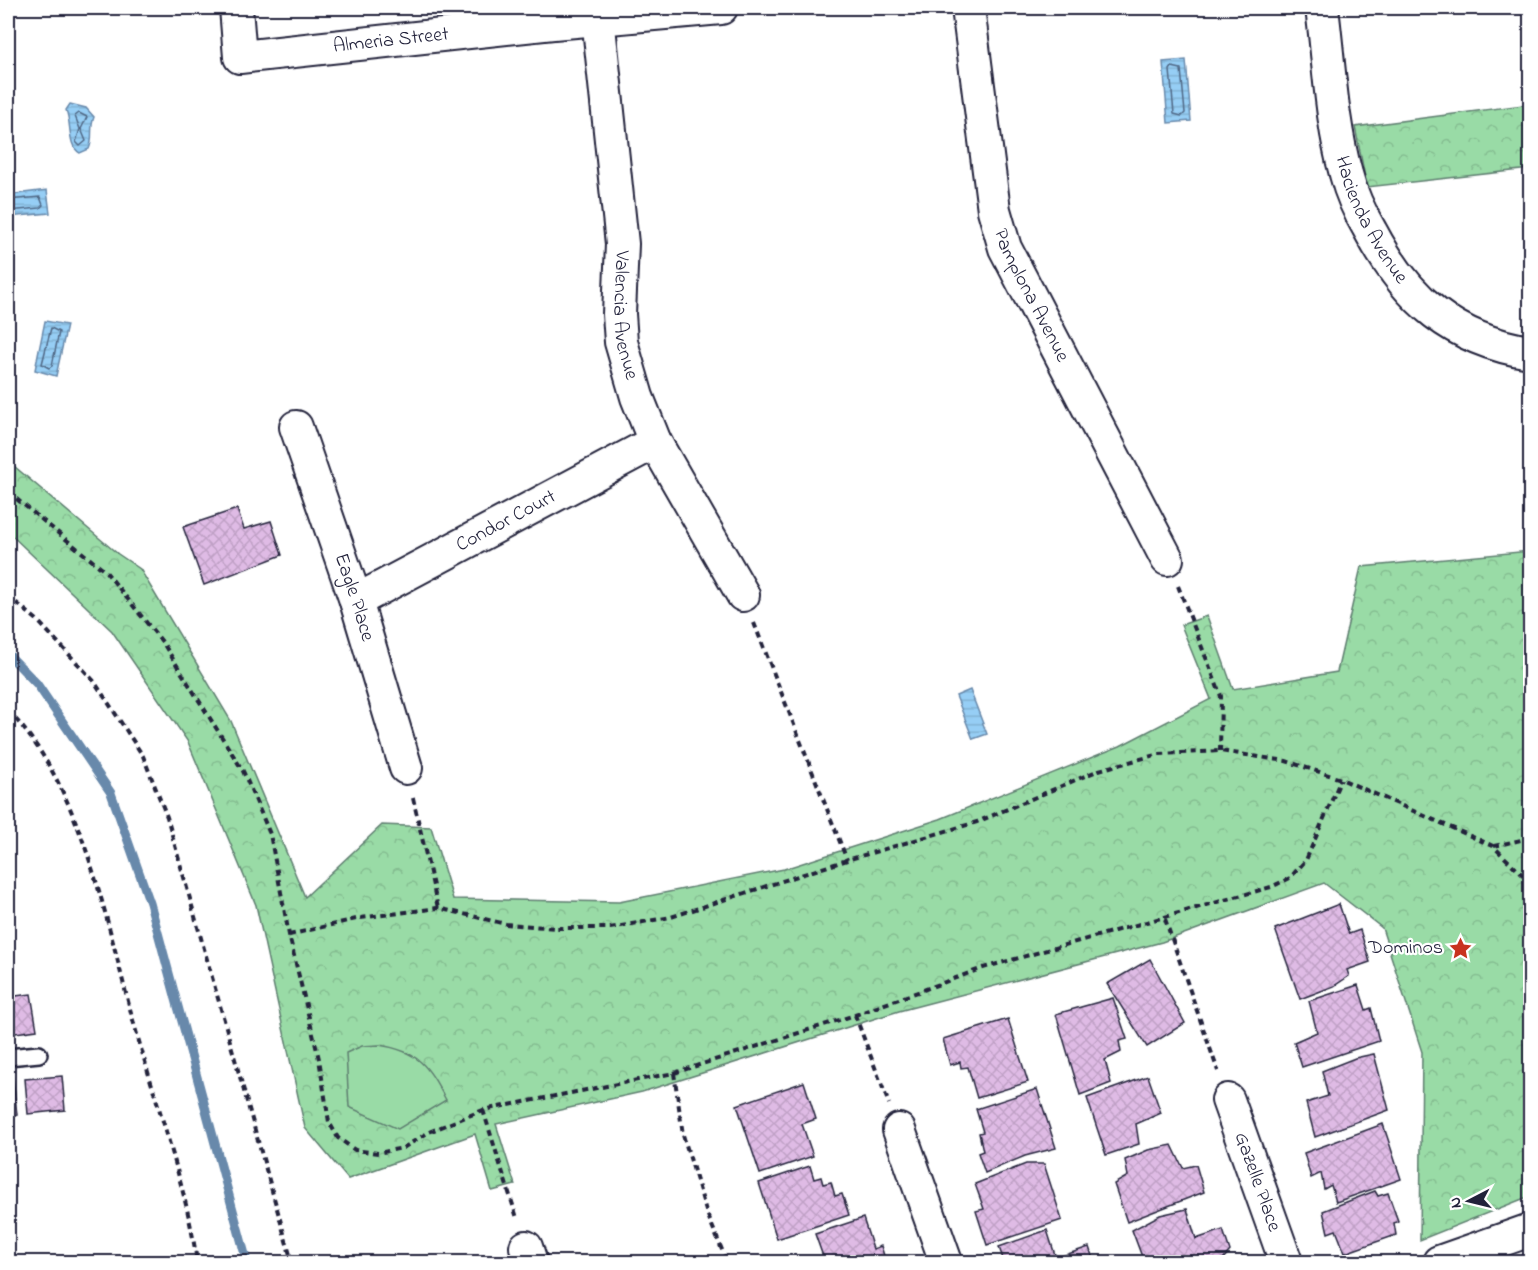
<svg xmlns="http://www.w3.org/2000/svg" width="1538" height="1270" viewBox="0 0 1538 1270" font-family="'Indie Flower',sans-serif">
<defs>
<pattern id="forest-crowns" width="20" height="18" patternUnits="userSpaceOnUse" patternTransform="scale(1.5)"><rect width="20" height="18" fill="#99dba6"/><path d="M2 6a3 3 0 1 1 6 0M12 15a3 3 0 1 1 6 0" fill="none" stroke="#84bc90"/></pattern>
<pattern id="water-rules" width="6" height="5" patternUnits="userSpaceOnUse" patternTransform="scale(1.5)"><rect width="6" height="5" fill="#96cef5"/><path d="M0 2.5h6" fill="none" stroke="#81b1d3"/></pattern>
<pattern id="building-cross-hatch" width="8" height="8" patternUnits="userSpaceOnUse" patternTransform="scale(1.5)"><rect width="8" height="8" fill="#dfbbe5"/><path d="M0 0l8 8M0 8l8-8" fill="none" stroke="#bfa0c5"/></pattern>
</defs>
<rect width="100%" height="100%" fill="#fff"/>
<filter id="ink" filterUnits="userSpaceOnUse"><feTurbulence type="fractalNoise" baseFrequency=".0167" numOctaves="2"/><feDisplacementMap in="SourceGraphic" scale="12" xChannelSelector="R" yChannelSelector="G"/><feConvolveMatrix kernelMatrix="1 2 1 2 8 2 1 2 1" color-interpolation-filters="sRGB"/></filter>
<g filter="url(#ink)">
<g fill="url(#forest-crowns)" stroke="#5e7e70" stroke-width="1.5">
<path d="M1530 104V169L1367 187 1355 127Z"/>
<path d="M8 461 118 554 140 569 231 721 305 897 382 825 431 827 453 899 619 902 784 869 940 819 1120 746 1211 699 1181 625 1207 616 1233 689 1337 672 1361 567 1530 551V1196L1420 1240 1422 1052 1382 928 1324 883 1162 942 899 1011 642 1092 496 1124 515 1185 492 1191 475 1134 348 1179 305 1128 256 905 188 742 112 631 8 532Z"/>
</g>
<path fill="#99dba6" stroke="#5e7e70" stroke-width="1.5" d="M379 1045C419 1051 428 1066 446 1100L398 1129 349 1107 346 1053 362 1046Z"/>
<g fill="url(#water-rules)" stroke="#6889ab" stroke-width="1.5">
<path d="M1186 60 1191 121 1168 123 1163 62Z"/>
<path d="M70 104 86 108 94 117C89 129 94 138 89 149L80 153C67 146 72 124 66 110Z"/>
<path d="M47 190 50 213 8 217V195Z"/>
<path d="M45 321 67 325 56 376 35 370Z"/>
<path d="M970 690 987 734 973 739 956 696Z"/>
</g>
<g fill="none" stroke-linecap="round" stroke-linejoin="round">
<g stroke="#506785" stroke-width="1.5">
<path d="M1172 67 1181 69 1185 113 1182 116 1174 114 1170 70Z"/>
<path d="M79 113 87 117 81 129 86 141 80 146 76 142 80 129 75 116Z"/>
<path d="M8 200 40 197 43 205 40 208 8 211"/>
<path d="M51 328 59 332 52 366 49 368 42 364Z"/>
</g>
<path stroke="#6889ab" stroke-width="9" d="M8 654 37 684 111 793 150 903 247 1262"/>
</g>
<g fill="url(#building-cross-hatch)" stroke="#22223b" stroke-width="1.5">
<path d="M237 509 244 529 271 521 282 555 204 585 183 527Z"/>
<path d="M1339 904 1349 934 1360 930 1370 962 1347 970 1349 976 1334 986 1300 999 1275 929Z"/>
<path d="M1150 959 1185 1023 1147 1047 1107 984Z"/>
<path d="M1358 985 1366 1010 1371 1008 1379 1041 1302 1067 1294 1042 1317 1032 1309 1001Z"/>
<path d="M31 994 37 1030 8 1034V997Z"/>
<path d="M1113 998 1127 1039 1119 1041 1121 1052 1105 1060 1111 1083 1080 1095 1056 1014Z"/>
<path d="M1008 1019 1028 1082 977 1098 968 1067 961 1068 960 1062 950 1065 943 1039Z"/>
<path d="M1374 1054 1389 1110 1315 1137 1306 1103 1328 1096 1322 1071 1355 1058Z"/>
<path d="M62 1076 65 1110 28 1114 25 1079Z"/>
<path d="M1148 1076 1161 1113 1136 1124 1139 1144 1106 1155 1087 1098Z"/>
<path d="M8 1077H13L17 1115 8 1116Z"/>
<path d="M804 1082 816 1119 802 1124 813 1156 760 1174 737 1105Z"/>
<path d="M1037 1089 1056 1148 1025 1156 985 1173 978 1153 983 1151 979 1133 983 1132 976 1109Z"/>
<path d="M1383 1124 1401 1179 1336 1202 1331 1185 1324 1189 1321 1173 1311 1178 1304 1153Z"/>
<path d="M1172 1145 1183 1168 1196 1165 1204 1192 1127 1222 1114 1184 1128 1176 1125 1160 1148 1150Z"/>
<path d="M1026 1164H1044L1062 1220 987 1245 976 1211 984 1209 975 1184Z"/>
<path d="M810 1166 814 1179 821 1177 823 1184 831 1182 835 1196 842 1194 849 1215 777 1239 759 1183Z"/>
<path d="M1375 1191 1378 1196 1388 1193 1398 1221 1394 1223 1396 1235 1345 1253 1336 1230 1328 1233 1323 1211Z"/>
<path d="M1187 1209 1196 1239 1223 1230 1230 1251 1223 1259 1216 1262H1144L1132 1230 1160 1215Z"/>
<path d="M863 1218 873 1249 881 1246 886 1262H825L815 1234Z"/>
<path d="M1047 1230 1056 1258 1089 1247 1094 1262H1004L999 1247Z"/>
</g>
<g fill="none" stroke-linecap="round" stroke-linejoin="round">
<defs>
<path id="service" d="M8 1057 39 1054"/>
<g id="minor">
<path id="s1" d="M236 8 240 57 553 23 721 8"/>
<path id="s2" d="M597 8 622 244 619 314 621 342 637 397 655 442 743 595"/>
<path id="s3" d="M968 8 994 210 1005 248 1167 559"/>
<path id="s4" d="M1322 8C1329 62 1331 121 1346 174 1351 194 1361 215 1371 232 1407 300 1453 340 1530 352"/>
<path id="s5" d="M296 427 356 601 406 768"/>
<path id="s6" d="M356 601 655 442"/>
<path id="s7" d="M1228 1100 1286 1262"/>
<path d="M899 1130 946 1262"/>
<path d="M526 1247 531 1262"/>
<path d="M1439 1262 1530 1230"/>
</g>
</defs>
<use href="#service" stroke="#22223b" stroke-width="20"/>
<use href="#minor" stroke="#22223b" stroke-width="36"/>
<g stroke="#22223b" stroke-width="4" stroke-dasharray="6 4.5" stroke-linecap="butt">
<path d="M8 492 106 572 163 643 243 771 270 834 289 935 319 1059 329 1122 338 1138 355 1150 378 1153 403 1148 429 1132 483 1110 674 1073 855 1015 983 968 1271 887 1290 878 1306 860 1341 779"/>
<path d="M1178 586 1221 696 1220 751"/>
<path d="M8 596 36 619 94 681 143 756 167 817 292 1262"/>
<path d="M754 623 847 860"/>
<path d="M8 711C86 789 108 934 138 1038 159 1112 186 1186 197 1262"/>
<path d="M413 798 438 908"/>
<path d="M1494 846 1530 838"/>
<path d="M1165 919 1218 1071"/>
<path d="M289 935 360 918 438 908 506 924 557 928H610L671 917 847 860 977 822 1099 770 1159 754 1220 751 1286 761 1341 779 1493 846 1530 882"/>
<path d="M855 1015 889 1104"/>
<path d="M674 1073 683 1135 706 1211 727 1262"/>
<path d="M483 1110 517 1218"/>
</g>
<use href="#service" stroke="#fff" stroke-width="15"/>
<use href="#minor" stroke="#fff" stroke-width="32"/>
</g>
</g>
<defs>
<symbol id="sight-bare" viewBox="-9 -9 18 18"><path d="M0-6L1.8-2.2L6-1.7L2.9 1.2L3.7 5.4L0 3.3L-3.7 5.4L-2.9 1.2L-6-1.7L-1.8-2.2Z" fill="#c8321e" stroke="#fff" stroke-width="2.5" paint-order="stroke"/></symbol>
</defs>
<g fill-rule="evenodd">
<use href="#sight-bare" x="1444" y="932" width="33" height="33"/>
</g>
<g text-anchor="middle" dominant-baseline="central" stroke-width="4.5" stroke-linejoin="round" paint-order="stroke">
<g font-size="20" fill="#22223b" stroke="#fff">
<text stroke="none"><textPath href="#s1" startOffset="201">Almeria Street</textPath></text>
<text stroke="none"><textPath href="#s4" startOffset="220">Hacienda Avenue</textPath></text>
<text stroke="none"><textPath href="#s3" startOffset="297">Pamplona Avenue</textPath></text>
<text stroke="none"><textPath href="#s2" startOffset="309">Valencia Avenue</textPath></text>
<text stroke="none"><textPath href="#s6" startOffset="170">Condor Court</textPath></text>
<text stroke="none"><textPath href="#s5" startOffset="180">Eagle Place</textPath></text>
<text stroke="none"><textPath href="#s7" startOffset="87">Gazelle Place</textPath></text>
</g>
<g font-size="20" fill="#22223b" stroke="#fff" text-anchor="end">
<text x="1443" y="948">Dominos</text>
</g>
</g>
<rect width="1538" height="1270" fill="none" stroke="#fff" stroke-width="30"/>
<rect x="15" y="15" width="1508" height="1240" fill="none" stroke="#22223b" stroke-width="2" filter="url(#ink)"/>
<g transform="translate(1469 1201) rotate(263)" stroke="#ffffff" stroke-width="4.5" paint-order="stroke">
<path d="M0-4.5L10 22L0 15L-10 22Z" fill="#22223b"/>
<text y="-9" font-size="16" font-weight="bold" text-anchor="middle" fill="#22223b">N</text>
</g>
</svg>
